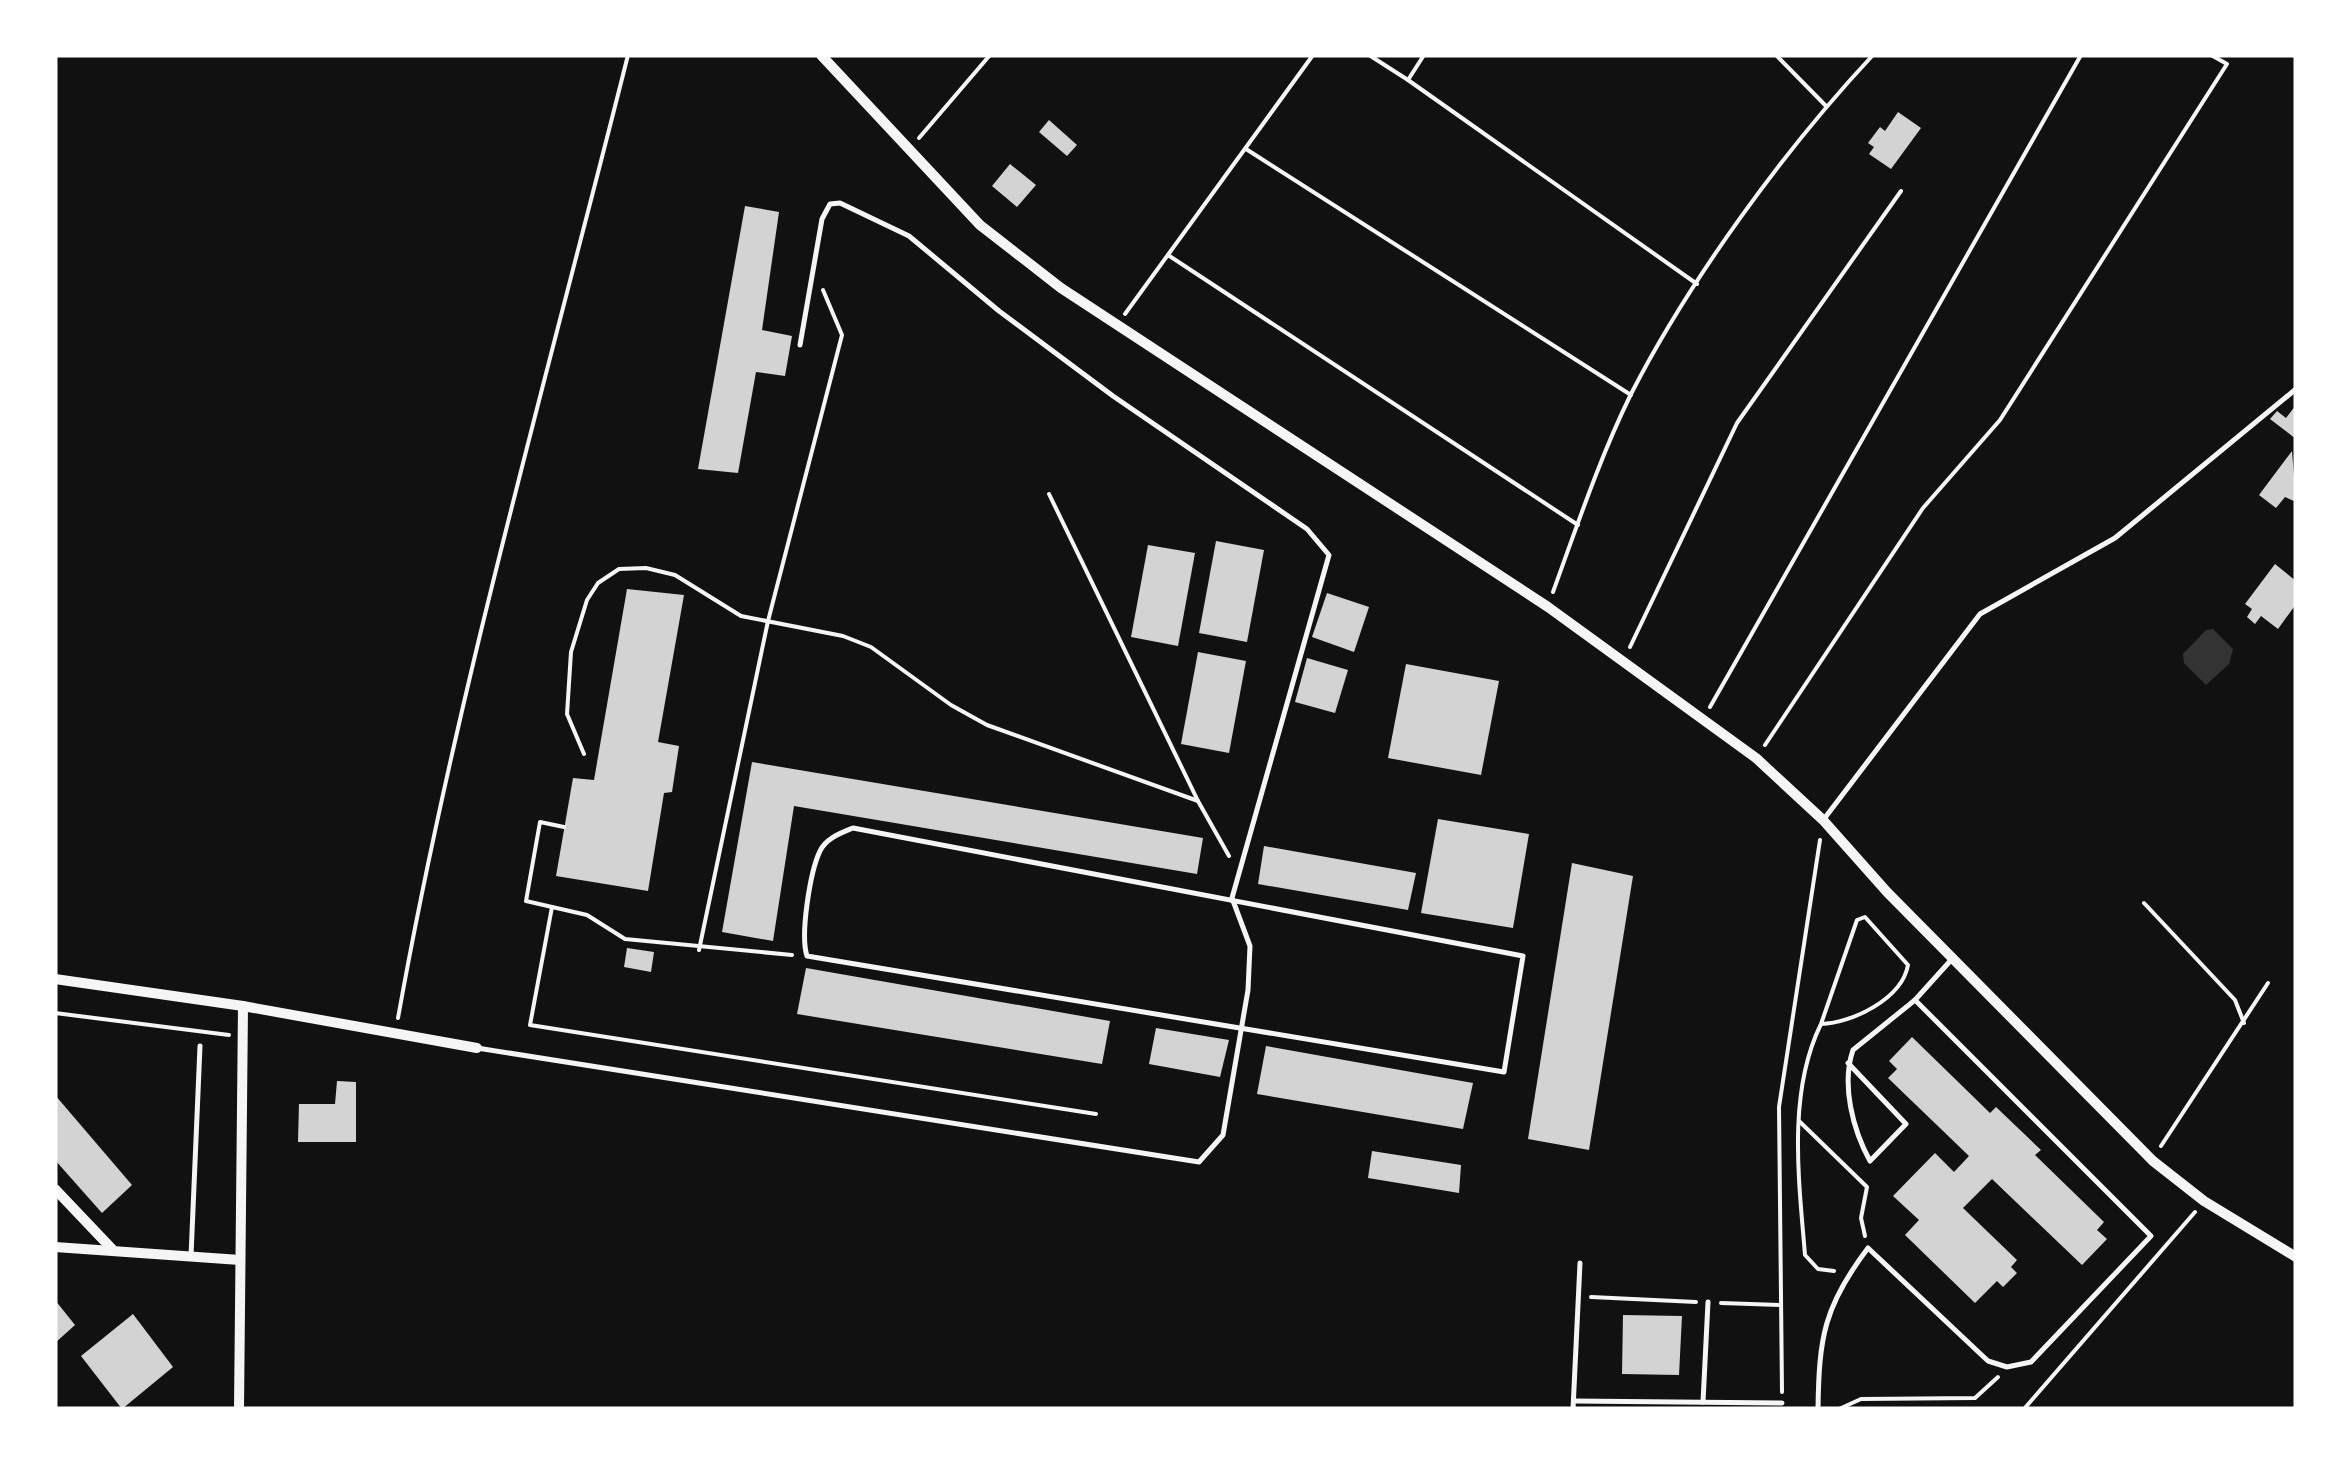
<svg xmlns="http://www.w3.org/2000/svg" width="2351" height="1464" viewBox="0 0 2351 1464" font-family="Helvetica,sans-serif">
<rect width="100%" height="100%" fill="#111"/>
<path fill="#333" d="M2213 629 2233 649 2229 664 2206 685 2184 663 2183 654 2206 630Z"/>
<g fill="#d3d3d3">
<path d="M1898 112 1921 128 1891 169 1869 154 1874 147 1868 143 1880 127 1885 131Z"/>
<path d="M1049 120 1077 145 1067 156 1039 132Z"/>
<path d="M1010 164 1036 185 1017 207 992 186Z"/>
<path d="M745 206 779 212 762 330 792 336 785 376 756 372 738 473 698 469Z"/>
<path d="M2296 405V439L2270 419 2277 411 2286 418Z"/>
<path d="M2292 451 2296 502 2285 497 2276 508 2259 495Z"/>
<path d="M1216 541 1264 550 1247 642 1199 633Z"/>
<path d="M1148 545 1195 553 1178 646 1131 637Z"/>
<path d="M2275 564 2296 581V604L2278 629 2261 616 2255 624 2247 617 2252 609 2245 604Z"/>
<path d="M627 589 684 595 658 742 679 746 672 792 664 793 648 891 556 876 573 778 594 780Z"/>
<path d="M1327 593 1369 607 1354 652 1312 637Z"/>
<path d="M1198 652 1246 661 1229 753 1181 744Z"/>
<path d="M1307 658 1348 670 1335 713 1295 702Z"/>
<path d="M1406 664 1499 681 1481 775 1388 758Z"/>
<path d="M752 762 1203 838 1197 874 794 806 773 941 722 932Z"/>
<path d="M1438 819 1529 834 1513 928 1421 913Z"/>
<path d="M1264 846 1416 873 1408 910 1258 884Z"/>
<path d="M1572 863 1633 876 1589 1150 1528 1139Z"/>
<path d="M627 948 654 952 651 972 624 967Z"/>
<path d="M806 968 1110 1021 1102 1064 797 1014Z"/>
<path d="M1156 1028 1229 1040 1220 1077 1149 1064Z"/>
<path d="M1912 1037 1990 1113 1996 1107 2041 1150 2035 1155 2104 1222 2097 1230 2107 1239 2082 1265 1992 1179 1963 1208 2017 1260 2011 1267 2017 1273 2003 1287 1997 1281 1975 1303 1905 1235 1919 1220 1893 1196 1935 1153 1954 1172 1969 1156 1888 1078 1897 1069 1889 1061Z"/>
<path d="M1266 1046 1473 1083 1463 1129 1257 1094Z"/>
<path d="M337 1081 356 1082V1142H298L299 1104H335Z"/>
<path d="M55 1095 132 1185 102 1213 55 1160Z"/>
<path d="M1372 1151 1461 1165 1459 1193 1368 1178Z"/>
<path d="M55 1300 75 1325 55 1343Z"/>
<path d="M133 1314 173 1367 122 1409 81 1356Z"/>
<path d="M1623 1315 1682 1316 1679 1375 1622 1374Z"/>
</g>
<g fill="none" stroke-linecap="round" stroke-linejoin="round">
<g stroke="#f5f5f5" stroke-width="4">
<path d="M1369 55 1408 80 1424 55"/>
<path d="M1776 55 1826 106"/>
<path d="M1408 80 1697 284"/>
<path d="M919 138 990 55"/>
<path d="M1246 149 1631 395"/>
<path d="M1168 255 1578 525"/>
<path d="M1125 314 1313 55"/>
<path d="M1049 494 1198 801"/>
<path d="M1553 592C1577 526 1600 457 1631 394 1690 279 1785 149 1873 55"/>
<path d="M1630 647 1737 423 1901 191"/>
<path d="M1710 707 2081 55"/>
<path d="M1765 745 1923 508 2000 420 2227 64 2211 55"/>
<path d="M584 754 567 714 571 652 587 600 598 583 619 569 646 568 675 575 741 616 843 636 871 647 951 705 987 725 1198 801 1229 856"/>
<path d="M564 827 540 822 526 901 587 915 625 939 792 955"/>
<path d="M2144 903 2235 1000 2244 1023"/>
<path d="M552 907 530 1025 1096 1114"/>
<path d="M699 950 768 621 842 335 823 290"/>
<path d="M55 1013 229 1035"/>
<path d="M398 1018C456 694 548 374 628 55"/>
<path d="M1821 1024 1857 920 1865 917 1908 965C1902 999 1852 1023 1821 1024 1787 1093 1799 1181 1805 1255L1818 1269 1834 1271"/>
<path d="M1799 1121 1867 1187 1861 1218 1865 1236"/>
<path d="M2161 1146 2268 983"/>
<path d="M1591 1297 1696 1302"/>
<path d="M1721 1303 1781 1305"/>
<path d="M1782 1392 1779 1107 1820 840"/>
<path d="M1839 1409 1861 1399 1975 1398 1998 1377"/>
<path d="M2024 1409 2195 1212"/>
</g>
<g stroke="#f5f5f5" stroke-width="5">
<path d="M1824 819 1980 614 2115 538 2296 389"/>
<path d="M853 828 1523 956 1504 1072 807 956C800 935 810 872 820 851 826 838 841 833 853 828Z"/>
<path d="M477 1048 1199 1162 1223 1135 1248 990 1250 946 1232 898 1329 555 1307 529 1113 396 999 311 909 236 840 203 830 204 822 219 800 345"/>
<path d="M1848 1063 1906 1124 1870 1161C1853 1130 1841 1085 1853 1050L1915 1000"/>
<path d="M191 1256 200 1046"/>
<path d="M1574 1401 1782 1403"/>
<path d="M1703 1402 1708 1302"/>
<path d="M1573 1409 1580 1263"/>
<path d="M1818 1409C1819 1337 1824 1306 1868 1248L1988 1361 2007 1367 2031 1362 2151 1236 1915 1000 1952 959"/>
</g>
<g stroke="#f5f5f5" stroke-width="10">
<path d="M821 55 980 225 1061 288 1548 607 1756 758 1823 820 1887 892 2153 1161 2204 1201 2296 1257"/>
<path d="M55 979 243 1006 477 1048"/>
<path d="M55 1189 112 1249"/>
<path d="M55 1247 240 1260"/>
<path d="M239 1409 243 1006"/>
</g>
</g>
<rect width="2351" height="1464" fill="none" stroke="#ffffff" stroke-width="115"/>
</svg>
